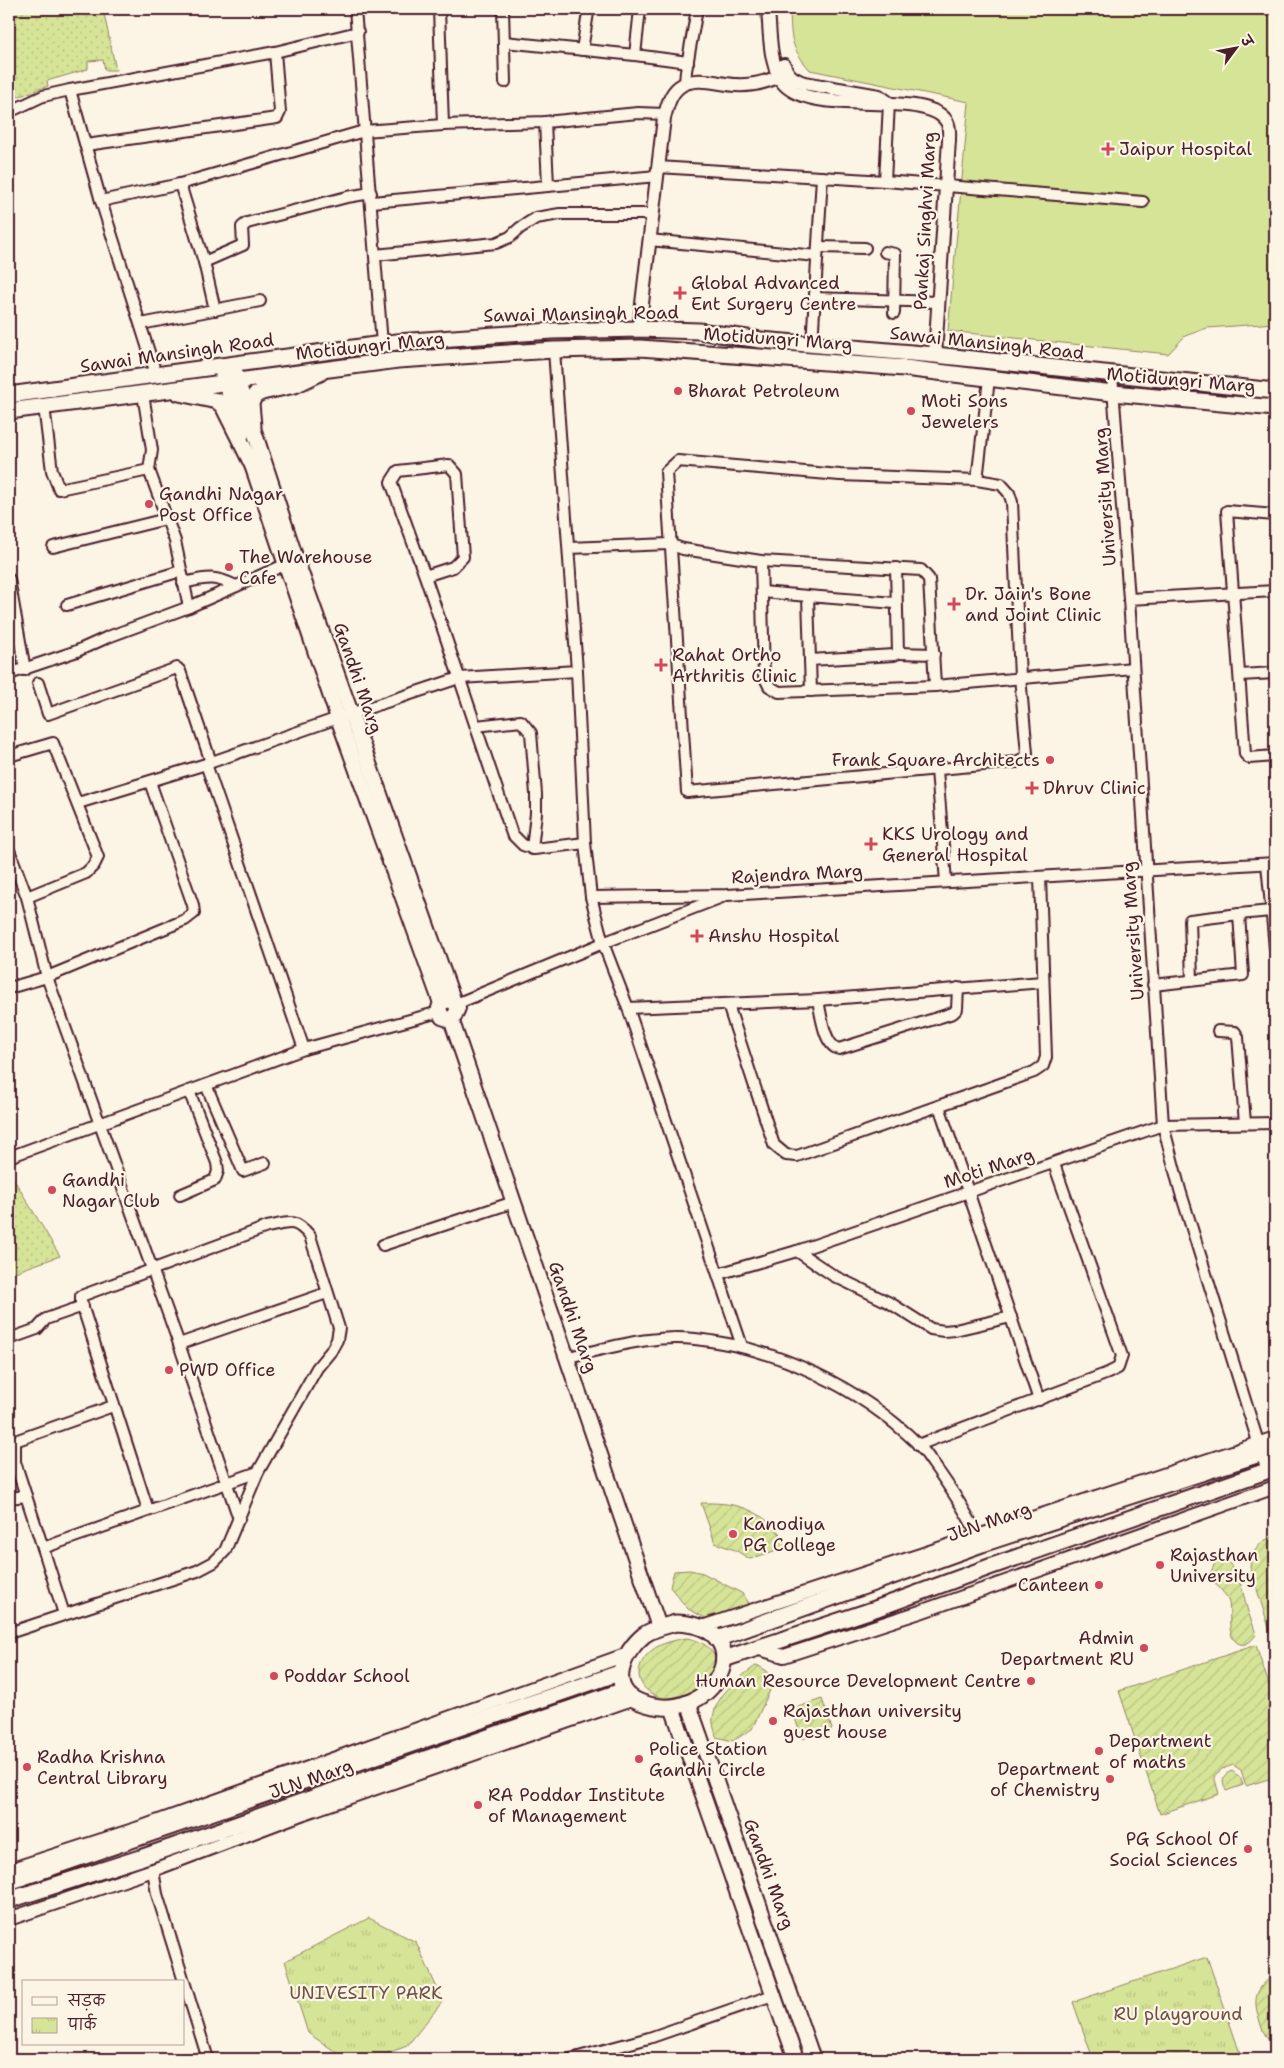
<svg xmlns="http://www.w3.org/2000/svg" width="1284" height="2068" viewBox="0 0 1284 2068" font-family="'Shantell Sans','Playpen Sans Deva',sans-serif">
<defs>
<pattern id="grass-dots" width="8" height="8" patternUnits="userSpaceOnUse" patternTransform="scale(1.25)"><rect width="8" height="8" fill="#d6e497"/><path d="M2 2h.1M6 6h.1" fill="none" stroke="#b9c382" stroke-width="1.8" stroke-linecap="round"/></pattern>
<pattern id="park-tufts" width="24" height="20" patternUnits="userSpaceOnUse" patternTransform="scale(1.25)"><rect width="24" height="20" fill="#d6e497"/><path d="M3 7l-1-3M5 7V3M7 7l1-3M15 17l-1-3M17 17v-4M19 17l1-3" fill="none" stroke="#b9c382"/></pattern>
<pattern id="garden-furrows" width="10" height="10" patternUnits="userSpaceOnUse" patternTransform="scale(1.25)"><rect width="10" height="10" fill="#d6e497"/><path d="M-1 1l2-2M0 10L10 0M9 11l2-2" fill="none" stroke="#b9c382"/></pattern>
</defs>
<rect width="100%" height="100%" fill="#fcf5e5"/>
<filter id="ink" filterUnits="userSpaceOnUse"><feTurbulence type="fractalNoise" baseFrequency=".02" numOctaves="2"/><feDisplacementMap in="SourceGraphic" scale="10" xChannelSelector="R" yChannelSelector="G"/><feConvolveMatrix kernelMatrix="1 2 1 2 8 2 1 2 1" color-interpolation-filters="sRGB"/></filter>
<g filter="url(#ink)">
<g fill="url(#grass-dots)" stroke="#908261">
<path d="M9 9H103L116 70H105L103 60 88 61V69L47 81 48 86 9 100Z"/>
<path d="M9 1173H10L60 1256 9 1274Z"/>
</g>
<g fill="url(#park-tufts)" stroke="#908261">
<path d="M369 1918 416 1942 443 2001 407 2046 372 2059H346L308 2033 285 1961Z"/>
<path d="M1207 1957 1242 2059H1093L1073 2002Z"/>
</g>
<g fill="url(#garden-furrows)" stroke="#908261">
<path d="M701 1503C743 1502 765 1511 789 1546L750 1559 735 1550 715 1543Z"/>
<path d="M1275 1536V1647L1250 1567C1251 1552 1260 1540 1275 1536Z"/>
<path d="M1221 1560 1227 1561C1241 1575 1243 1594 1248 1612 1251 1620 1254 1626 1256 1635 1252 1640 1247 1646 1240 1644 1224 1638 1233 1612 1228 1600 1224 1590 1213 1585 1210 1574L1215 1563Z"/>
<path d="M690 1570 703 1573 743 1594 752 1608 711 1621 688 1609 670 1587 674 1571Z"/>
<path d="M687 1638C710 1642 725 1659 708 1680 705 1682 703 1687 700 1689 696 1692 688 1694 682 1695 676 1698 667 1700 660 1697 636 1690 632 1667 651 1651 660 1643 675 1640 687 1638Z"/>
<path d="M1256 1645 1275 1703V1777L1246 1786 1241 1770 1233 1765 1222 1769 1214 1776 1219 1794 1160 1814 1119 1691Z"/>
<path d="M757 1665 767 1671 772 1686 752 1729 733 1741 716 1737C715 1731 712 1723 713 1718 716 1694 739 1678 757 1665Z"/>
<path d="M822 1699 832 1729 802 1739 792 1709Z"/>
<path d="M1232 1771 1240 1777 1243 1785 1226 1791C1222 1781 1221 1775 1232 1771Z"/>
<path d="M1275 1974V2044C1266 2039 1263 2032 1260 2022 1252 1998 1255 1989 1275 1974Z"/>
</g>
<path fill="#d6e497" stroke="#908261" d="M790 9H1275V323L1207 328 1185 336 1168 354 948 331 969 102 810 70C790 47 791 38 790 9Z"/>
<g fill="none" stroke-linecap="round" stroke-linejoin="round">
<defs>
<g id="minor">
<path d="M355 9 382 344"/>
<path d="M439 9 443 125"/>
<path d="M503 9 505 82"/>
<path d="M504 42 635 55 688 62"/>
<path d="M582 50 588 13"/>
<path d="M635 55 640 9"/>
<path d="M685 84 686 71 697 9"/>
<path d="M70 90 275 52 358 32"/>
<path d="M9 112 43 96 70 90 101 201 156 374"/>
<path d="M545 122 548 185"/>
<path d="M86 145 277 118 280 112 275 52"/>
<path d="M658 167 885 181 1143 202"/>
<path d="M885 181 889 103"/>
<path d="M180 184 204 262 215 310"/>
<path d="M101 201 180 184 364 131 443 125 545 122 638 113 665 114"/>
<path d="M372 202 657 176"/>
<path d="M649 240 817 256"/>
<path d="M818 247 865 248"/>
<path d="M885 252 895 254 894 313"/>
<path d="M375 255 496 243 510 237 520 228 536 218 560 214H652"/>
<path d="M204 262 243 245 242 227 247 223 347 197 371 193"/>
<path d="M815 298 938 302"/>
<path d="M141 324 260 301"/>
<path d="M812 345 822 177"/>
<path d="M554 350 577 671 585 843 591 897 603 943 628 1008 742 1346"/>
<path d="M1112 375 1129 599 1163 1125 1180 1190 1267 1471"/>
<path d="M143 394 152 450 149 470"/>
<path d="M44 406 52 471 59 489 149 470 175 541 189 607"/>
<path d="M678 461 840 475 977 480 1001 484 1009 493 1012 502 1020 677 1027 753 1025 758 1016 762 687 792 666 472Z"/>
<path d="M977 480 989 379"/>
<path d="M1275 515 1227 511 1245 754 1249 758 1275 756"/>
<path d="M53 547 166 519"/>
<path d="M569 548 669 544 683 549 761 561 921 570 929 579 935 686"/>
<path d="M761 561 764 676 769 686 779 692 935 686 1133 668"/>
<path d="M425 576 391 482 398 471 449 465 457 474 463 557 453 567 425 576 512 834 523 845 534 849 585 843"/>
<path d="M9 579 25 670"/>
<path d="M183 583C206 578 213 575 236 586"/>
<path d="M762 592 808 596 810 660"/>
<path d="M808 596 895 603"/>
<path d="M1129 599 1275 591"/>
<path d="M67 605 181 571"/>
<path d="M898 653 934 654"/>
<path d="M9 674 77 651 108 637 189 607 291 562"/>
<path d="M1240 675 1275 673"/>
<path d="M38 683 48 714 177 668 180 671 211 762"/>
<path d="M811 691 810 660 894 655 898 653 896 568"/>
<path d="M476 726 521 721 531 733 536 794V813L532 849"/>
<path d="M9 756 53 743 98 857 94 865 86 873 27 897"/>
<path d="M206 764 304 1049"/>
<path d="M937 770 946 882"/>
<path d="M78 803 206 764 338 718 459 678 577 671"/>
<path d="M9 850 27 897 47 977 179 1344 239 1519"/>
<path d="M1267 864 1275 948"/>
<path d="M591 897 727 895 1275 863"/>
<path d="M1239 914 1271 911"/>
<path d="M1153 985 1243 975 1239 914 1190 920 1192 980"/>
<path d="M9 988 47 977 185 920 194 913 193 905 150 782"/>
<path d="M818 1000C821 1014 824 1046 839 1049L953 1013 957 1009 958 988"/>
<path d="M456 1004 603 943 722 897"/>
<path d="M728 1005 774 1145 786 1155 797 1156 1034 1072 1043 1066 1046 1057 1040 877"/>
<path d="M628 1008 818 1000 1043 982"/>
<path d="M1218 1031 1235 1032 1238 1037 1245 1123"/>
<path d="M206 1085 243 1171 265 1163"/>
<path d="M939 1106 1039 1400"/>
<path d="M9 1157 304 1049 439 1012"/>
<path d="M180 1195 215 1180 218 1171 217 1163 189 1091"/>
<path d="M383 1245 514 1202"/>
<path d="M797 1251 834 1276 890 1303 931 1329 944 1331 955 1330 1011 1317"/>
<path d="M718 1274 797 1251 1163 1125 1275 1123"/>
<path d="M9 1339 37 1329 46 1319 83 1306"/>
<path d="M179 1344 327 1293"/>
<path d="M568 1357C610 1348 652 1334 695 1339 776 1347 859 1387 918 1444 924 1450 929 1458 934 1465 952 1490 969 1515 981 1543"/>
<path d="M113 1406 15 1441V1462L43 1548 258 1472"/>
<path d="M918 1445 1108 1373 1118 1368 1122 1356 1054 1164"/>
<path d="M9 1498 26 1496"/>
<path d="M43 1548 64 1614"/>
<path d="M9 1633 197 1571 214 1562 225 1551 258 1472 317 1368 331 1351 337 1340 339 1328 310 1236C294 1217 289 1223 267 1227L81 1296V1302L148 1510"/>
<path d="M153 1870 157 1894 208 2059"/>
<path d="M571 2059 649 2038 773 1995"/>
</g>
<g id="tertiary">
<path d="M768 9C770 30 769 61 781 80 807 120 928 87 947 122 950 127 949 135 949 140L935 355"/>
<path d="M784 65C788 76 793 79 804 83L879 96 889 103"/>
<path d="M639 329 664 118C667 107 670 94 679 87 695 75 718 84 736 85 753 86 770 81 784 74"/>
<path d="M702 1627 1275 1438"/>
<path d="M756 1648 784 1656 920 1612 1275 1487"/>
<path d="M9 1870 145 1826 628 1654"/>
<path d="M9 1919 153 1870 304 1813 632 1699"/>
</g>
<g id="secondary">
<path d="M220 366 242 434"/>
<path d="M234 370 296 559 454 1002 458 1008 454 1017 448 1019 442 1017 439 1008 441 1003 448 1000 454 1002"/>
<path d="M249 456 338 718 441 1003"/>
<path d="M451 1019 659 1627"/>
<path d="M688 1702 813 2059"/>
<path d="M672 1707 796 2059"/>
</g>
<g id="primary">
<path d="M179 393 217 401 223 406 253 466"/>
<path d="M9 395 397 342 552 331 639 329 699 331 761 340 935 355 1275 391"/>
<path d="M9 411 398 360 554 350 640 348 904 368 1113 393 1275 408"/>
<path d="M253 426 251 403 255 395 262 392 295 385 320 373"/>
<path d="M676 1623C766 1626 714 1731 640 1702 606 1689 623 1652 644 1635 654 1628 665 1626 676 1623Z"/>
<path d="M717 1639 982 1544 1275 1449"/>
<path d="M724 1659 875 1609 992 1566 1275 1468"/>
<path d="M9 1882 619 1673"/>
<path d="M9 1900 140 1858 624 1690"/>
</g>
</defs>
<use href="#minor" stroke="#4a1f2b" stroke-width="14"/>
<use href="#tertiary" stroke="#4a1f2b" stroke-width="16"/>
<use href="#secondary" stroke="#4a1f2b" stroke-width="18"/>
<use href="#primary" stroke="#4a1f2b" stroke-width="19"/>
<use href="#minor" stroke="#fcf5e5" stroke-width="10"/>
<use href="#tertiary" stroke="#fcf5e5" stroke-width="12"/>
<use href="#secondary" stroke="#fcf5e5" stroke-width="14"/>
<use href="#primary" stroke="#fcf5e5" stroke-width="15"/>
</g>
</g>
<g fill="#d1495b" stroke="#fcf5e5" stroke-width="2">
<path d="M1105.5 141.5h5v5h5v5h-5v5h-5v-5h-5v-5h5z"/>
<path d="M677.5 285.5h5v5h5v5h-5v5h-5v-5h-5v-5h5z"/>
<circle cx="678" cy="391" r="5"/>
<circle cx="911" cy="411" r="5"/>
<circle cx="149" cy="504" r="5"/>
<circle cx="229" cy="567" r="5"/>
<path d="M951.5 596.5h5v5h5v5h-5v5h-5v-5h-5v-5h5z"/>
<path d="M658.5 657.5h5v5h5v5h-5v5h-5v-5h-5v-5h5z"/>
<circle cx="1050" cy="760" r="5"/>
<path d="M1029.5 780.5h5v5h5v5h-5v5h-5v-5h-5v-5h5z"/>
<path d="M868.5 836.5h5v5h5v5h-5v5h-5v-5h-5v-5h5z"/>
<path d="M694.5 928.5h5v5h5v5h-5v5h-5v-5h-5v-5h5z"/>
<circle cx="52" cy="1190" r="5"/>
<circle cx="169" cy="1370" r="5"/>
<circle cx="733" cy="1534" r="5"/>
<circle cx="1160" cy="1565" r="5"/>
<circle cx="1099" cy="1585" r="5"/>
<circle cx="1144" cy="1648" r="5"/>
<circle cx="274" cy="1676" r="5"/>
<circle cx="1031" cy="1681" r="5"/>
<circle cx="773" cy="1721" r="5"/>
<circle cx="1099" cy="1751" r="5"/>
<circle cx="639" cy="1759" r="5"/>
<circle cx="27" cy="1767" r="5"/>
<circle cx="1110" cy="1779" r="5"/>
<circle cx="478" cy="1805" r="5"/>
<circle cx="1248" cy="1849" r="5"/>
</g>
<g text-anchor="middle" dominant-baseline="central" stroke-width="4.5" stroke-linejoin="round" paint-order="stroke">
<g font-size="18" fill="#4a1f2b" stroke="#fcf5e5" text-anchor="start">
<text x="1119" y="149">Jaipur Hospital</text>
<text x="691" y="283">Global Advanced<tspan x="691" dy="21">Ent Surgery Centre</tspan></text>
<text x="688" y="391">Bharat Petroleum</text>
<text x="921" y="401">Moti Sons<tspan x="921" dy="21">Jewelers</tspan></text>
<text x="159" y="494">Gandhi Nagar<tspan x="159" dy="21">Post Office</tspan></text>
<text x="239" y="557">The Warehouse<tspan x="239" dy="21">Cafe</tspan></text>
<text x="965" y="594">Dr. Jain's Bone<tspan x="965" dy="21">and Joint Clinic</tspan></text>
<text x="672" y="655">Rahat Ortho<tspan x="672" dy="21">Arthritis Clinic</tspan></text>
<text x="1040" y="760" text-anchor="end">Frank Square Architects</text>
<text x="1043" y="788">Dhruv Clinic</text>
<text x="882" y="834">KKS Urology and<tspan x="882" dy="21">General Hospital</tspan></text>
<text x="708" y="936">Anshu Hospital</text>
<text x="62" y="1180">Gandhi<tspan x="62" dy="21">Nagar Club</tspan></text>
<text x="179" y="1370">PWD Office</text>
<text x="743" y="1524">Kanodiya<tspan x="743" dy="21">PG College</tspan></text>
<text x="1170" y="1555">Rajasthan<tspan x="1170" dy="21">University</tspan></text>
<text x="1089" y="1585" text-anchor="end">Canteen</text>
<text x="1134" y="1638" text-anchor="end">Admin<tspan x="1134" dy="21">Department RU</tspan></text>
<text x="284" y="1676">Poddar School</text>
<text x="1021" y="1681" text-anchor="end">Human Resource Development Centre</text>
<text x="783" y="1711">Rajasthan university<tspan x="783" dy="21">guest house</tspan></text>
<text x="1109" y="1741">Department<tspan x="1109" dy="21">of maths</tspan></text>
<text x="649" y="1749">Police Station<tspan x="649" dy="21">Gandhi Circle</tspan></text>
<text x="37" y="1757">Radha Krishna<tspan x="37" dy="21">Central Library</tspan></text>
<text x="1100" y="1769" text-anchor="end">Department<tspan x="1100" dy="21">of Chemistry</tspan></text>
<text x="488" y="1795">RA Poddar Institute<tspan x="488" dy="21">of Management</tspan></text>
<text x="1238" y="1839" text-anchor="end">PG School Of<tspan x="1238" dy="21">Social Sciences</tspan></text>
</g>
<g font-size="18" fill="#4a1f2b" stroke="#fcf5e5">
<text transform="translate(925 221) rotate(-87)">Pankaj Singhvi Marg</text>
<text transform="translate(581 314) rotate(-1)">Sawai Mansingh Road</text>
<text transform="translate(778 339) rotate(4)">Motidungri Marg</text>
<text transform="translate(987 343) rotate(6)">Sawai Mansingh Road</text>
<text transform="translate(370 346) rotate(-6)">Motidungri Marg</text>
<text transform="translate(177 353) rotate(-8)">Sawai Mansingh Road</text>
<text transform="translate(1181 380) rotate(5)">Motidungri Marg</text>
<text transform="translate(1105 497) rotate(-94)">University Marg</text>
<text transform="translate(358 678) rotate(71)">Gandhi Marg</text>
<text transform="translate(797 874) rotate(-3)">Rajendra Marg</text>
<text transform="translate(1133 931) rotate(-94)">University Marg</text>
<text transform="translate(989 1168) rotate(-18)">Moti Marg</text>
<text transform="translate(573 1317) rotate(71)">Gandhi Marg</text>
<text transform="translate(989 1522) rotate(-19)">JLN Marg</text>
<text transform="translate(311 1779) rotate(-19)">JLN Marg</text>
<text transform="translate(769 1874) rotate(70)">Gandhi Marg</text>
</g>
<g font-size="18" fill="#6d5046" stroke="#fcf5e5">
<text x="366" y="1993">UNIVESITY PARK</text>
<text x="1178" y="2014">RU playground</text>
</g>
</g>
<rect width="1284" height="2068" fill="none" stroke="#fcf5e5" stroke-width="30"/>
<rect x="15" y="15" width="1254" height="2038" fill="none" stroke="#4a1f2b" stroke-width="2" filter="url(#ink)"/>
<rect x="22" y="1980" width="162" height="65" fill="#fcf5e5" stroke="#b59f9b"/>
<rect x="32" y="1997" width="25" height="8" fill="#fcf5e5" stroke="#b59f9b"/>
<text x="68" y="2006" font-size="15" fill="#4a1f2b">सड़क</text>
<rect x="32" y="2018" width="25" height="15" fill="url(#park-tufts)" stroke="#b59f9b"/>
<text x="68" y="2030" font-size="15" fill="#4a1f2b">पार्क</text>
<g transform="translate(1236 48) rotate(58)" stroke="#fcf5e5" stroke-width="4" paint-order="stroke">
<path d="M0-4L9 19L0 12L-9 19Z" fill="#4a1f2b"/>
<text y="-8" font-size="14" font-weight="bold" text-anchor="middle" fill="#4a1f2b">उ</text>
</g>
</svg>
